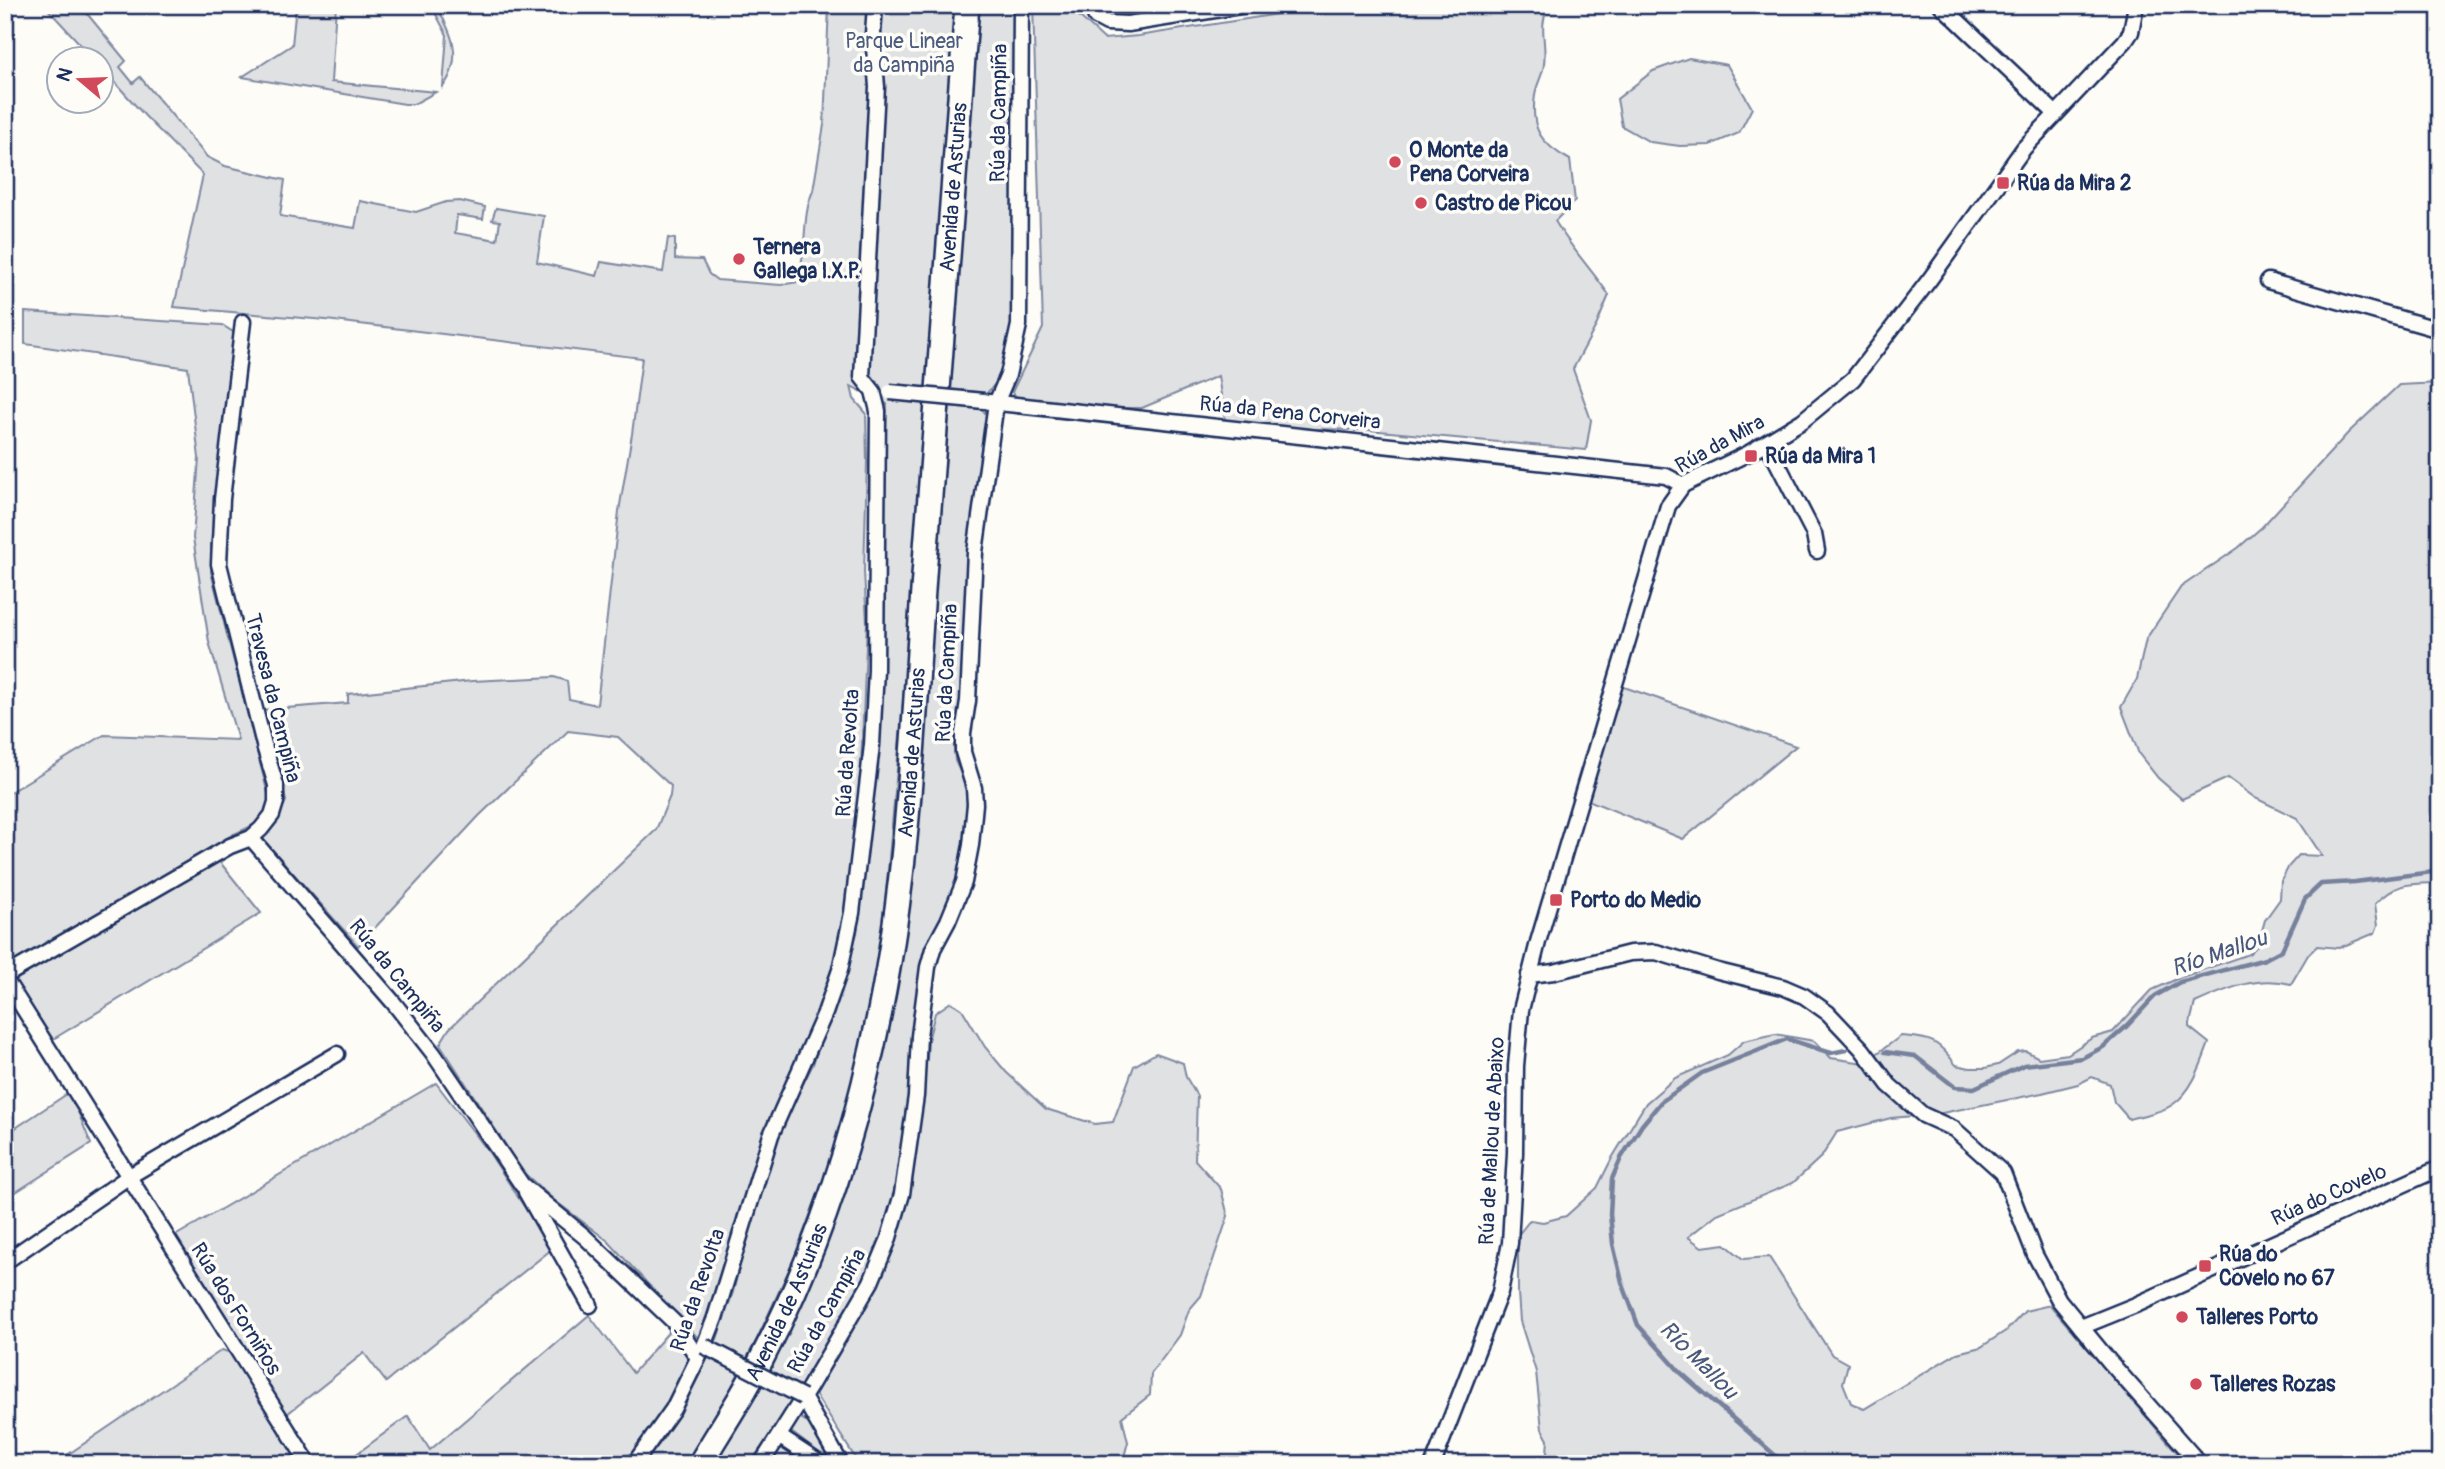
<svg xmlns="http://www.w3.org/2000/svg" width="2445" height="1469" viewBox="0 0 2445 1469" font-family="Pangolin,sans-serif">
<rect width="100%" height="100%" fill="#fdfcf7"/>
<filter id="ink" filterUnits="userSpaceOnUse"><feTurbulence type="fractalNoise" baseFrequency=".0143" numOctaves="2"/><feDisplacementMap in="SourceGraphic" scale="14" xChannelSelector="R" yChannelSelector="G"/><feConvolveMatrix kernelMatrix="1 2 1 2 8 2 1 2 1" color-interpolation-filters="sRGB"/></filter>
<g filter="url(#ink)">
<g fill="#e0e1e3" stroke="#7e88a0" stroke-width="2">
<path d="M44 5H80L126 61 120 67 133 83 140 77 207 157 225 166 285 180 280 216 355 228 360 201 416 212 446 202 460 201 485 207 483 219 457 215 455 233 497 240 500 221 492 220 496 208 544 216 537 262 597 276 601 262 663 272 668 238 675 239V259L702 260 709 274 717 280 781 285 797 282C808 251 801 217 813 191L824 125 829 5H955L904 690 879 971 859 1059 835 1148 793 1261 758 1337 724 1402 685 1464H643L661 1442 701 1372 717 1339 733 1292 756 1201 779 1132 813 1064 857 933 871 809 887 404 851 386 854 399 866 413 867 462 864 572 867 622 861 767 850 881 830 984 760 1148 699 1339 608 1241 554 1200 523 1172 440 1044 449 1029 474 1005 656 830 670 796 671 786 618 737 568 731 479 816 358 946 261 837 274 826 286 801 262 710 348 703V694L472 681 554 677 567 681 569 699 597 705 619 511 632 434 642 358 326 320 174 307 203 175 145 116 102 68V60L94 59Z"/>
<path d="M296 5H336L331 82 436 92 414 104H405L242 77 292 45Z"/>
<path d="M431 5H436C452 33 464 58 443 87L447 35Z"/>
<path d="M979 5H1016L1014 325 1009 350 997 382 986 394 983 410 987 416 973 530 962 702 958 734 954 745 955 761 966 784 971 813 958 885 918 980 913 1076 927 1060 928 1041 935 1013 951 1002 962 1009 985 1047 1006 1072 1046 1109 1095 1124 1113 1122 1134 1066 1156 1053 1183 1063 1186 1077 1197 1096 1195 1160 1221 1189 1228 1216 1201 1296 1189 1310 1180 1335 1151 1374 1150 1395 1122 1417 1128 1442 1124 1457 1132 1464H859L813 1391 793 1405 749 1464H715L772 1360 822 1250 863 1133 890 1018 906 916 949 418 951 360Z"/>
<path d="M1033 5H1075L1079 16 1104 39 1138 36 1336 5H1548C1538 29 1547 42 1544 64 1543 75 1536 85 1535 95 1530 129 1541 144 1570 160L1575 201 1555 221C1571 248 1591 269 1609 295L1597 324 1573 369 1591 420 1586 450 1368 430 1306 429 1225 420 1218 376 1142 408H1093L1018 399 1012 392 1043 328Z"/>
<path d="M1689 58 1727 65 1752 108 1739 133 1710 145 1680 146 1650 142 1622 126 1617 99 1653 71Z"/>
<path d="M25 312 222 325 233 332 236 339 211 545V572L270 802C262 823 254 825 234 834L5 969V795L104 735 238 740 209 642 193 538 199 458 188 368 25 344Z"/>
<path d="M2440 383V883C2411 884 2397 881 2375 904L2378 925 2375 933 2339 948 2317 946 2308 955 2291 984C2257 975 2226 989 2195 1003L2189 1027 2209 1043C2201 1065 2192 1092 2172 1105 2161 1113 2142 1115 2129 1119L2114 1102 2110 1084 2092 1077 2078 1084 2042 1093 1937 1114 1891 1118 1837 1132 1822 1156 1793 1183 1717 1214 1688 1237 1702 1247 1725 1244 1743 1259 1769 1257 1832 1355 1848 1364 1843 1383 1851 1403 1864 1409 1957 1353 1981 1347 2007 1330 2025 1311 2050 1305 2187 1464H1546L1548 1440 1542 1429 1536 1372 1520 1321 1518 1293V1235L1530 1220 1543 1222 1566 1216 1597 1188 1612 1158 1646 1103 1675 1078 1728 1055 1744 1041 1775 1034 1814 1041 1831 1058 1864 1063 1901 1036C1931 1038 1938 1040 1956 1065L1970 1068H1985L1998 1065 2018 1052 2026 1051 2039 1058 2068 1054 2092 1038 2113 1032 2152 990 2179 978 2249 954 2258 945 2265 920 2280 899 2281 881 2289 866 2299 855 2322 856 2297 818 2255 798 2228 778 2182 799 2158 778 2139 754 2121 707 2137 679 2146 639 2181 587 2238 548 2262 527 2348 433 2399 385Z"/>
<path d="M1621 686 1796 746 1683 839 1588 800Z"/>
<path d="M219 861 261 913 50 1041 12 982Z"/>
<path d="M436 1083 488 1151 552 1249 386 1382 364 1353 287 1414 175 1236Z"/>
<path d="M70 1092 91 1144 5 1199V1135Z"/>
<path d="M589 1315 633 1373 672 1328 690 1355C680 1397 649 1430 623 1464H343L408 1416 430 1450Z"/>
<path d="M222 1350 231 1353 301 1464H54Z"/>
<path d="M799 1417C816 1425 824 1447 832 1463L790 1431 789 1427Z"/>
<path d="M783 1444 813 1464H766L776 1448Z"/>
</g>
<g fill="none" stroke-linecap="round" stroke-linejoin="round">
<g stroke="#76819c" stroke-width="4.5">
<path d="M1885 1052 1915 1056 1955 1087 1974 1088 2024 1065 2082 1058 2103 1047 2127 1026 2155 996 2180 982 2265 959 2282 950 2305 899 2321 884 2355 882 2440 871"/>
<path d="M1785 1464 1680 1372 1638 1325 1622 1282 1613 1244 1610 1214 1612 1179 1621 1158 1642 1125 1661 1102 1702 1073 1787 1039 1831 1053 1846 1050"/>
</g>
<defs>
<g id="minor">
<path d="M1090 5 1096 17 1107 23 1128 24 1246 5"/>
<path d="M1941 5 2055 113"/>
<path d="M2268 281 2440 330"/>
<path d="M2438 351 2440 349"/>
<path d="M989 402 1666 476 1683 485"/>
<path d="M1767 443 1814 534 1817 551"/>
<path d="M251 838 393 1002 433 1053 522 1185 585 1237 675 1323 698 1358"/>
<path d="M1529 975 1554 972 1630 953 1656 952 1718 971 1783 987 1804 996 1828 1013 1862 1049 1889 1085 1923 1115 1954 1129 2003 1173 2035 1255 2059 1300 2109 1361 2200 1464"/>
<path d="M5 976 230 846 251 838 261 829 272 815 276 802V785L265 749 219 564 222 499 243 322"/>
<path d="M5 979 309 1464"/>
<path d="M526 1192 590 1305"/>
<path d="M5 1262 128 1177 337 1054"/>
<path d="M2081 1327 2138 1304 2440 1168"/>
<path d="M803 1397 841 1464"/>
<path d="M780 1437 821 1464"/>
<path d="M634 1464 673 1409 704 1346 715 1318 771 1135 825 1013 840 970 852 913 872 745 876 670 878 411 873 391 862 377 877 87 873 34 875 5"/>
<path d="M761 1464 809 1388 871 1282 888 1241 902 1194 916 1096 919 1036 928 967 933 949 948 921 964 882 971 845 975 804 974 788 963 752V733L968 701 975 552 996 403 1008 375 1019 325 1021 5"/>
<path d="M1433 1464 1500 1292 1510 1243 1515 1153 1516 1066 1521 1010 1538 942 1668 506 1683 485 1749 453 1802 421 1853 379 1930 279 2024 148 2125 41 2131 32 2136 5"/>
</g>
<g id="primary">
<path id="s1" d="M700 1464C714 1440 729 1417 743 1393 810 1276 854 1143 880 1011 910 864 914 711 925 562 939 376 953 191 967 5"/>
</g>
</defs>
<use href="#minor" stroke="#1b2f5e" stroke-width="19"/>
<use href="#primary" stroke="#1b2f5e" stroke-width="28"/>
<use href="#minor" stroke="#fdfcf7" stroke-width="14"/>
<use href="#primary" stroke="#fdfcf7" stroke-width="23"/>
<defs>
<g id="minor-bridge">
<path d="M890 392 984 401"/>
<path d="M704 1346 803 1397"/>
</g>
</defs>
<use href="#minor-bridge" stroke="#1b2f5e" stroke-width="19" stroke-linecap="butt"/>
<use href="#minor-bridge" stroke="#fdfcf7" stroke-width="14"/>
</g>
</g>
<g fill="#d1495b" stroke="#fdfcf7" stroke-width="2.5">
<circle cx="1395" cy="162" r="7"/>
<rect x="1996" y="176" width="14" height="14" rx="3.5"/>
<circle cx="1421" cy="203" r="7"/>
<circle cx="739" cy="259" r="7"/>
<rect x="1744" y="449" width="14" height="14" rx="3.5"/>
<rect x="1549" y="893" width="14" height="14" rx="3.5"/>
<rect x="2198" y="1259" width="14" height="14" rx="3.5"/>
<circle cx="2182" cy="1317" r="7"/>
<circle cx="2196" cy="1384" r="7"/>
</g>
<g text-anchor="middle" dominant-baseline="central" stroke-width="7" stroke-linejoin="round" paint-order="stroke">
<g font-size="21" fill="#4c5c7f" stroke="#fdfcf7">
<text x="904" y="41">Parque Linear<tspan x="904" dy="24">da Campiña</tspan></text>
</g>
<g font-size="21" fill="#1b2f5e" stroke="#fdfcf7">
<text transform="translate(999 113) rotate(-89)">Rúa da Campiña</text>
<text stroke="none"><textPath href="#s1" startOffset="1318">Avenida de Asturias</textPath></text>
<text transform="translate(1290 413) rotate(6)">Rúa da Pena Corveira</text>
<text transform="translate(1720 444) rotate(-29)">Rúa da Mira</text>
<text transform="translate(947 673) rotate(-87)">Rúa da Campiña</text>
<text transform="translate(273 698) rotate(76)">Travesa da Campiña</text>
<text transform="translate(848 753) rotate(-86)">Rúa da Revolta</text>
<text stroke="none"><textPath href="#s1" startOffset="751">Avenida de Asturias</textPath></text>
<text transform="translate(397 976) rotate(51)">Rúa da Campiña</text>
<text transform="translate(1492 1141) rotate(-87)">Rúa de Mallou de Abaixo</text>
<text transform="translate(2329 1195) rotate(-24)">Rúa do Covelo</text>
<text transform="translate(698 1290) rotate(-71)">Rúa da Revolta</text>
<text stroke="none"><textPath href="#s1" startOffset="184">Avenida de Asturias</textPath></text>
<text transform="translate(236 1309) rotate(58)">Rúa dos Forniños</text>
<text transform="translate(827 1311) rotate(-61)">Rúa da Campiña</text>
</g>
<g font-size="21" font-weight="bold" fill="#1b2f5e" stroke="#fdfcf7" text-anchor="start">
<text x="1409" y="150">O Monte da<tspan x="1409" dy="24">Pena Corveira</tspan></text>
<text x="2017" y="183">Rúa da Mira 2</text>
<text x="1435" y="203">Castro de Picou</text>
<text x="753" y="247">Ternera<tspan x="753" dy="24">Gallega l.X.P.</tspan></text>
<text x="1765" y="456">Rúa da Mira 1</text>
<text x="1570" y="900">Porto do Medio</text>
<text x="2219" y="1254">Rúa do<tspan x="2219" dy="24">Covelo nº 67</tspan></text>
<text x="2196" y="1317">Talleres Porto</text>
<text x="2210" y="1384">Talleres Rozas</text>
</g>
<g font-size="23" font-style="italic" fill="#49587d" stroke="#fdfcf7">
<text transform="translate(2219 953) rotate(-19)">Río Mallou</text>
<text transform="translate(1699 1360) rotate(45)">Río Mallou</text>
</g>
</g>
<rect width="2445" height="1469" fill="none" stroke="#fdfcf7" stroke-width="28"/>
<rect x="14" y="14" width="2417" height="1441" fill="none" stroke="#1b2f5e" stroke-width="2.5" filter="url(#ink)"/>
<g transform="translate(80 80) rotate(289)"><circle r="33" fill="#fdfcf7" stroke="#a3aaba" stroke-width="2"/>
<path d="M0-5L12 26L0 18L-12 26Z" fill="#d1495b"/>
<text y="-10" font-size="19" font-weight="bold" text-anchor="middle" fill="#1b2f5e">N</text>
</g>
</svg>
